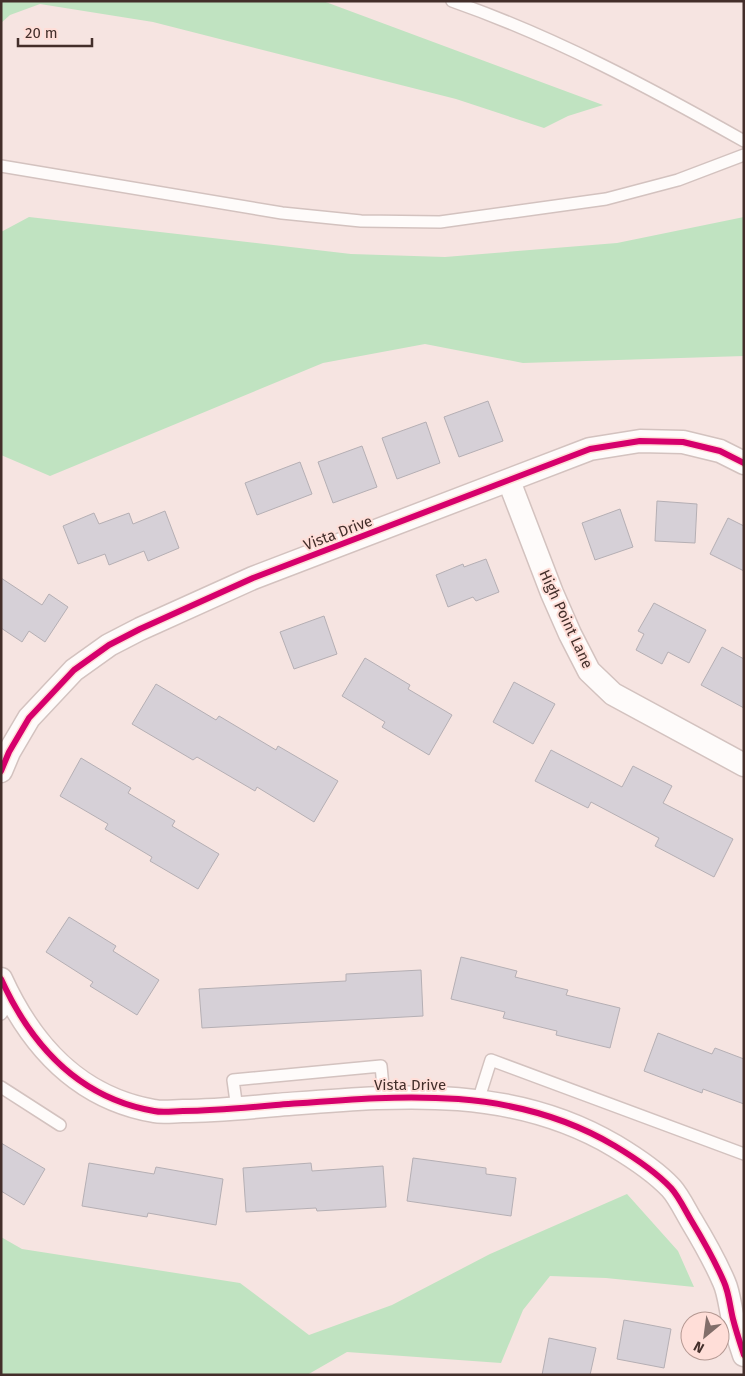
<svg xmlns="http://www.w3.org/2000/svg" width="745" height="1376" viewBox="0 0 745 1376" font-family="'Fira Sans',sans-serif">
<rect width="100%" height="100%" fill="#f6e4e1"/>
<g fill="#c0e3c1">
<path d="M1 1H323L603 105 568 116 544 128 456 99 153 22 40 4 10 15 1 23Z"/>
<path d="M29 217 351 254 445 257 617 243 744 217V356L523 363 425 344 323 363 50 476 1 455V232Z"/>
<path d="M627 1194 678 1251 694 1287 606 1278 550 1276 523 1310 501 1363 347 1352 307 1375H1V1237L22 1249 240 1283 309 1335 392 1305 490 1254Z"/>
</g>
<g fill="#d6d0d7" stroke="#b5afb4">
<path d="M488 401 503 441 459 457 444 417Z"/>
<path d="M426 422 440 463 397 479 382 438Z"/>
<path d="M362 446 377 487 333 503 318 462Z"/>
<path d="M300 462 312 494 257 515 245 483Z"/>
<path d="M657 501 697 504 695 543 655 541Z"/>
<path d="M620 509 633 547 595 560 582 523Z"/>
<path d="M165 511 179 548 148 561 144 551 109 565 105 554 78 564 63 526 94 513 99 524 129 513 133 524Z"/>
<path d="M728 518 744 526V571L710 554Z"/>
<path d="M486 559 499 592 476 601 473 597 448 607 436 575 463 564 464 567Z"/>
<path d="M1 578 42 605 49 594 68 607 45 642 29 631 22 642 1 628Z"/>
<path d="M654 603 706 630 689 663 668 652 662 664 636 650 644 634 638 631Z"/>
<path d="M324 616 337 654 294 669 280 632Z"/>
<path d="M722 647 744 659V708L701 685Z"/>
<path d="M365 658 410 685 408 689 452 715 429 755 382 727 385 722 342 696Z"/>
<path d="M514 682 555 704 533 744 493 722Z"/>
<path d="M156 684 216 720 219 716 276 750 278 746 338 781 314 822 257 787 255 791 197 757 193 760 132 724Z"/>
<path d="M551 750 622 787 633 766 672 786 663 803 733 839 714 877 655 846 659 838 591 802 588 808 535 781Z"/>
<path d="M81 758 131 788 128 793 175 821 172 826 219 854 198 889 150 861 152 857 105 829 108 824 60 796Z"/>
<path d="M69 917 116 946 113 951 159 980 137 1015 90 986 93 982 46 952Z"/>
<path d="M461 957 517 971 515 977 568 990 566 995 620 1008 610 1048 556 1035 557 1031 503 1018 505 1012 451 999Z"/>
<path d="M421 970 423 1016 202 1028 199 989 346 981V974Z"/>
<path d="M658 1033 712 1054 715 1048 744 1059V1104L703 1089 702 1093 644 1071Z"/>
<path d="M1 1143 45 1169 24 1205 1 1191Z"/>
<path d="M413 1158 486 1168V1174L516 1178 511 1216 407 1201Z"/>
<path d="M89 1163 154 1174 156 1167 223 1179 216 1225 148 1213 147 1217 82 1206Z"/>
<path d="M311 1163 312 1171 383 1166 386 1207 317 1211 316 1208 246 1212 243 1168Z"/>
<path d="M624 1320 671 1329 664 1368 617 1359Z"/>
<path d="M549 1338 596 1348 590 1375H542Z"/>
</g>
<g fill="none" stroke-linecap="round" stroke-linejoin="round">
<defs>
<g id="lane">
<path d="M452 1C555 37 650 88 744 141"/>
<path d="M1 166 282 213 361 221 440 222 606 199 678 180 744 155"/>
<path d="M1 1014 11 1000"/>
<path d="M1 1087 60 1125"/>
<path d="M478 1101 491 1060 744 1154"/>
<path d="M237 1109 233 1080 381 1066 384 1097"/>
</g>
<g id="street">
<path d="M509 481 552 593 570 634 589 671 613 694 744 765"/>
<path d="M1 771 9 752 29 718 74 670 109 645 140 629 253 578 590 449 640 441 683 442 720 451 744 463"/>
<path d="M1 979C32 1047 79 1098 154 1111 163 1113 174 1111 183 1111 214 1111 245 1108 276 1105 393 1096 509 1083 615 1146 635 1158 655 1171 671 1188 679 1197 685 1210 691 1220 703 1240 715 1261 724 1282 729 1293 730 1307 733 1319 736 1331 740 1343 744 1355"/>
</g>
</defs>
<use href="#lane" stroke="#d3c2bf" stroke-width="14"/>
<use href="#street" stroke="#d3c2bf" stroke-width="25"/>
<use href="#lane" stroke="#fefbfa" stroke-width="11"/>
<use href="#street" stroke="#fefbfa" stroke-width="22"/>
<defs>
<g id="cycleway">
<path d="M1 771 9 752 29 718 74 670 109 645 140 629 253 578 590 449 640 441 683 442 720 451 744 463"/>
<path d="M1 979C32 1047 79 1098 154 1111 163 1113 174 1111 183 1111 214 1111 245 1108 276 1105 393 1096 509 1083 615 1146 635 1158 655 1171 671 1188 679 1197 685 1210 691 1220 703 1240 715 1261 724 1282 729 1293 730 1307 733 1319 736 1331 740 1343 744 1355"/>
</g>
</defs>
<use href="#cycleway" stroke="#ffded8" stroke-width="9"/>
<use href="#cycleway" stroke="#d6006c" stroke-width="6"/>
</g>
<g text-anchor="middle" dominant-baseline="central" stroke-width="4" stroke-linejoin="round" paint-order="stroke">
<g font-size="15" fill="#432e2a" stroke="#ffded8">
<text transform="translate(338 533) rotate(-21)">Vista Drive</text>
<text transform="translate(566 619) rotate(65)">High Point Lane</text>
<text x="410" y="1085">Vista Drive</text>
</g>
</g>
<rect width="745" height="1376" fill="none" stroke="#432e2a" stroke-width="5"/>
<g transform="translate(705 1336) rotate(209)"><circle r="24" fill="#ffded8" stroke="#b49892"/>
<path d="M0-4L9 19L0 12L-9 19Z" fill="#826e6a"/>
<text y="-8" font-size="14" font-weight="bold" text-anchor="middle" fill="#432e2a">N</text>
</g>
<path d="M18 38v8h74v-8" fill="none" stroke="#432e2a" stroke-width="2.5"/>
<text x="25" y="38" font-size="15" fill="#432e2a" stroke="#ffded8" stroke-width="4" paint-order="stroke">20 m</text>
</svg>
